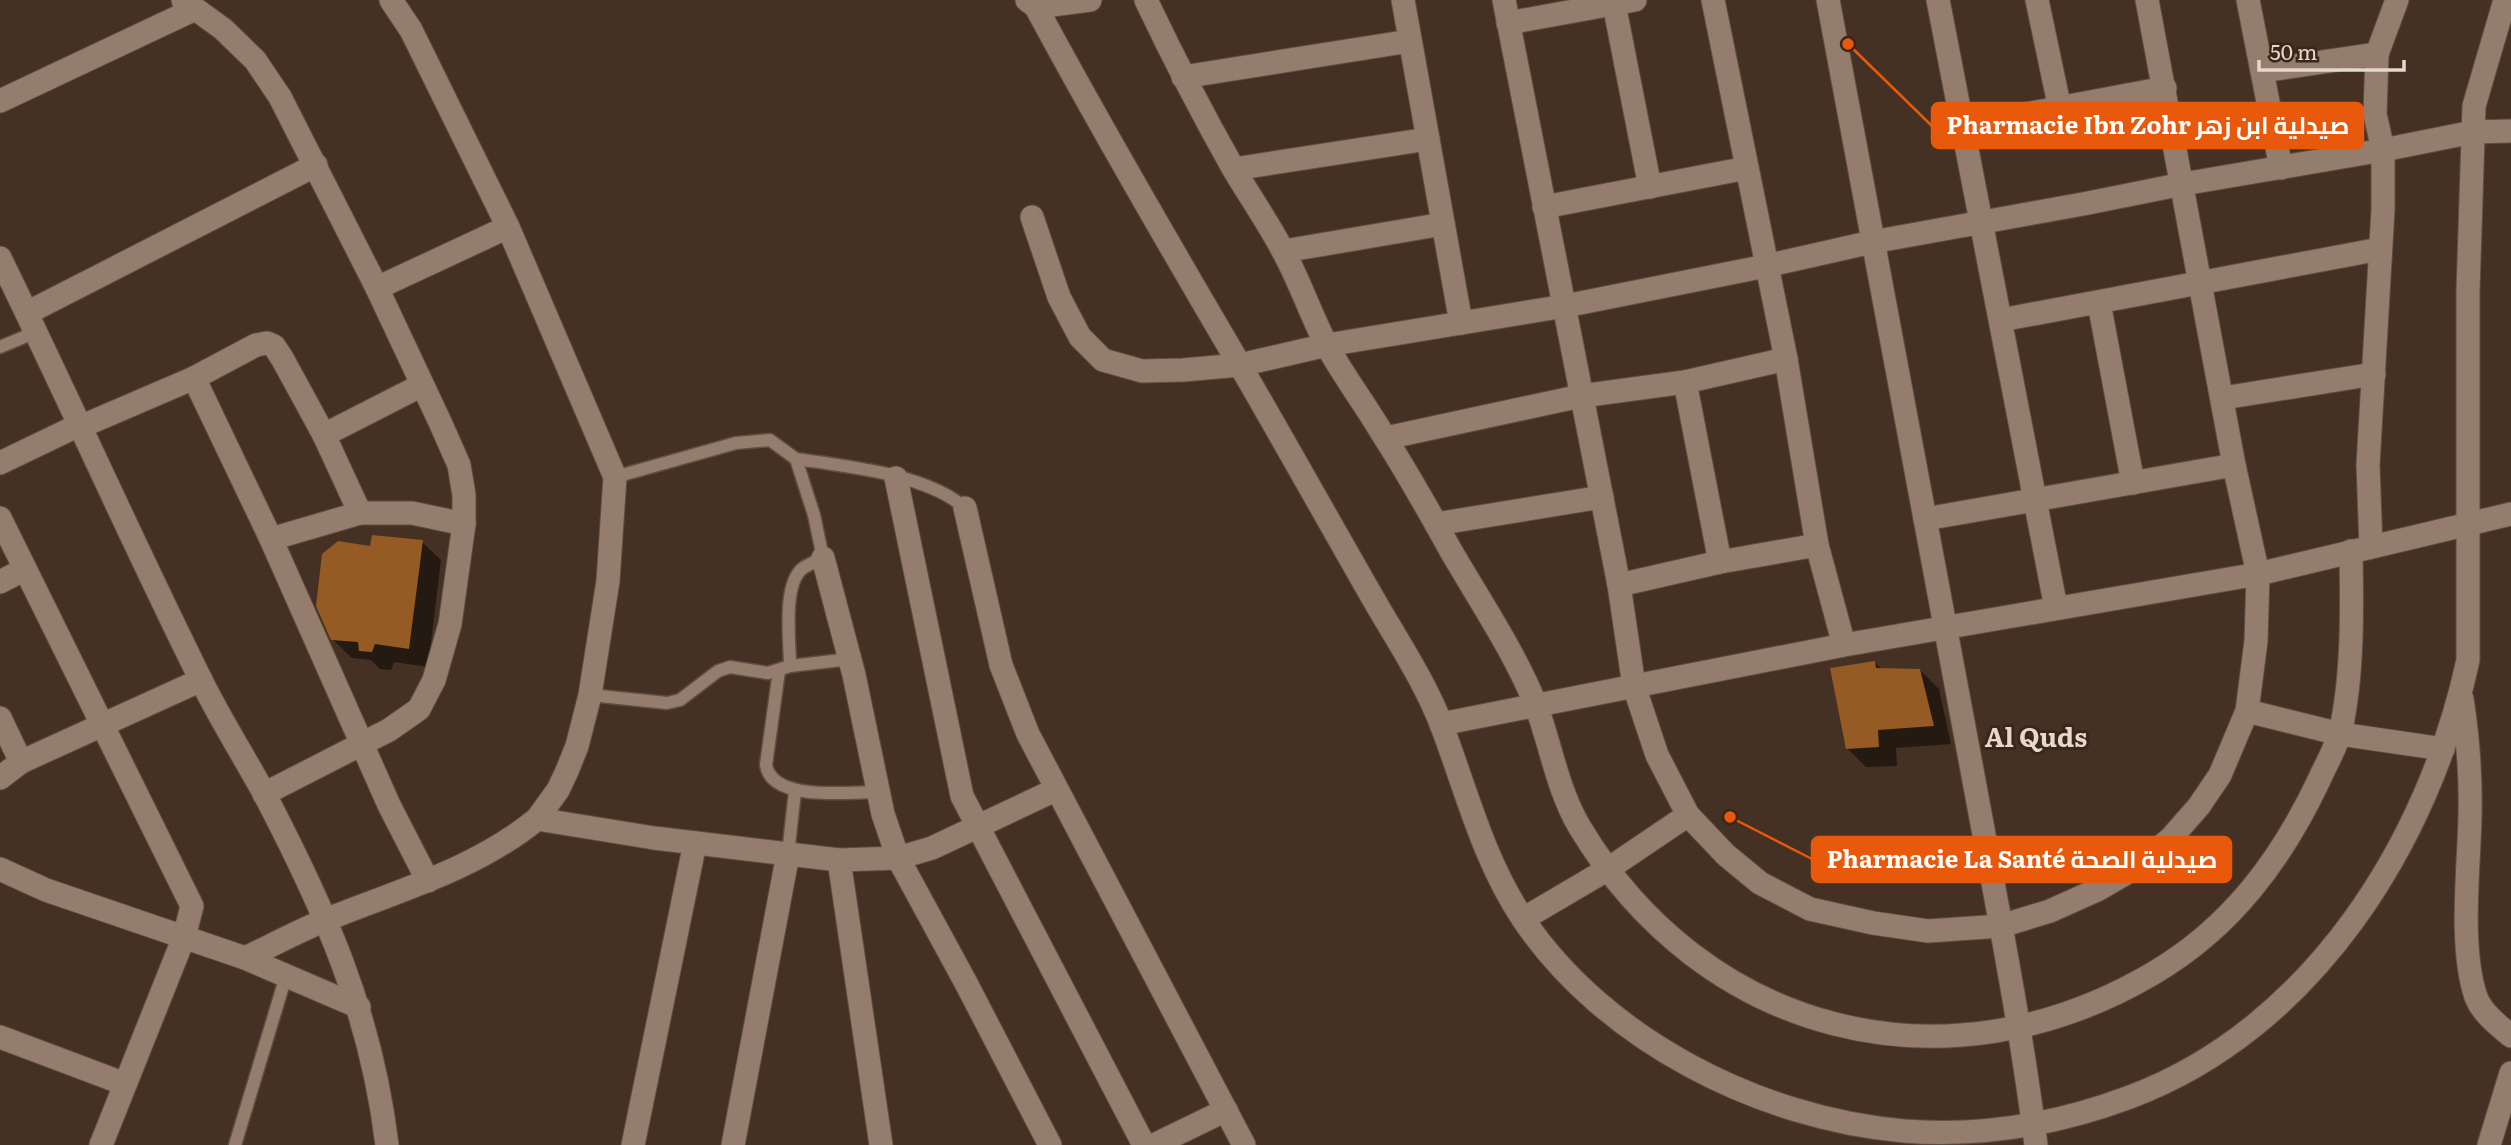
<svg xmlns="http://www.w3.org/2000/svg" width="2511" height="1145" viewBox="0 0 2511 1145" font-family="Literata,Cairo,serif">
<rect width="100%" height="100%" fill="#453123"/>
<g fill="#0007">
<path d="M422 542 441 560 428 667 394 662 391 670 380 669 371 660 352 658 332 639 371 548Z"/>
<path d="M1875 662 1882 670H1920L1939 689 1951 744 1896 748 1897 766 1866 767 1847 748Z"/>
</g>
<g fill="#965a25">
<path d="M372 535 423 540 409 649 375 644 372 652 359 651 358 642 331 640 316 606 322 554 338 541 370 546Z"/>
<path d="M1875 661 1876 668 1920 669 1934 726 1878 730 1879 747 1846 749 1830 668Z"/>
</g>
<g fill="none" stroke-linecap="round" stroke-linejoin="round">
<defs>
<g id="service">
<path d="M0 347 36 332"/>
<path d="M796 459C845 466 927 474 965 508"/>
<path d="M615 477 736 443 770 440 796 459 814 515 823 558C817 561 809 564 803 568 782 584 790 642 790 666"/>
<path d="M779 671 766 765C772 802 849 792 877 792"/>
<path d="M590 695 667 703 680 700 718 671 730 667 768 673 790 666 850 659"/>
<path d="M788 854 795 791"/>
<path d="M235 1145 286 976"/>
</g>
<g id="minor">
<path d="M183 0 223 29 255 60 280 97 377 288 440 422 459 465 464 495V524L450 624 434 680 419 709 389 730 264 794"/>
<path d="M391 0 411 30 508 227 615 477 608 581 590 695 577 746 567 771 558 790 537 819"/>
<path d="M1027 0 1036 7C1101 128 1171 248 1241 367 1287 446 1332 527 1378 607 1401 646 1427 686 1443 729 1467 793 1484 861 1523 919 1604 1040 1761 1119 1904 1131 1981 1137 2058 1124 2130 1097 2312 1029 2429 842 2468 660V291L2474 106 2505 0"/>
<path d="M1146 0C1173 57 1202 113 1233 168 1249 195 1267 221 1282 249 1299 279 1310 313 1326 344 1343 375 1364 403 1382 433 1407 472 1429 511 1451 551 1480 601 1516 654 1537 708 1551 747 1558 790 1579 826 1703 1034 1944 1096 2152 974 2231 928 2282 859 2320 778 2327 762 2337 746 2341 729 2353 673 2352 609 2351 551"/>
<path d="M1403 0 1461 323"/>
<path d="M1504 0 1619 585 1634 686 1657 755 1688 815 1726 855 1760 883 1810 909 1873 923 1928 931 2001 926 2050 911 2099 889 2135 868 2171 838 2199 806 2220 775 2247 711 2256 641 2258 574 2234 465 2147 0"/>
<path d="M1713 0 1786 359 1817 545 1844 645"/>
<path d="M1828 0C1875 257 1925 513 1972 770 1995 895 2020 1019 2036 1145"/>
<path d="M1938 0 2056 608"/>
<path d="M2037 0 2060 109"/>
<path d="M2248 0 2281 168"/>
<path d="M1614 4 1650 187"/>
<path d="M1036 7 1090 0"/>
<path d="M1508 23 1635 0"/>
<path d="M2262 71 2377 54"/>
<path d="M1183 77 1410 41"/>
<path d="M0 101 195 9"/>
<path d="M1962 126 2165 88"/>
<path d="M1234 169 1428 139"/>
<path d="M1544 207 1747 168"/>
<path d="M1032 217 1059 297 1080 337 1103 360 1142 371 1183 370 1240 365 1327 345 1565 306 1766 266 1872 242 2083 204 2183 184 2383 150 2473 132 2511 131"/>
<path d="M1284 251 1443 224"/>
<path d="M0 258C68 397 131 539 200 678 219 717 243 755 264 793 325 910 371 1012 387 1145"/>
<path d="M377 288 508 227"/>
<path d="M2099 303 2133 483"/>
<path d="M27 313 316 165"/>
<path d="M2001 320 2380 249"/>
<path d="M194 378 271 539 389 805 428 881"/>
<path d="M1685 382 1720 562"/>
<path d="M2223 398 2374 374"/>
<path d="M80 427 194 378 256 345 267 343 274 346 282 358 324 435 360 513"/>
<path d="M324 435 422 385"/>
<path d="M1386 438 1581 396 1685 382 1786 359"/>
<path d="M0 463 79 425"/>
<path d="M896 478 962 796 1144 1145"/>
<path d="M965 508 1001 665 1028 734 1244 1145"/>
<path d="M0 518 192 906 184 937 101 1145"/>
<path d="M1925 519 2234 465"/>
<path d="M1436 524 1602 497"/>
<path d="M271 539 360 513H412L464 524"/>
<path d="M2371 547 2368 465 2383 210V150L2375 114 2377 54 2397 0"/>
<path d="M823 558 854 675 883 814 898 858 966 983 1050 1145"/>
<path d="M0 582 25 569"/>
<path d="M1619 585 1720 562 1817 545"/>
<path d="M2462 699C2468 738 2471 776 2470 816 2469 868 2459 947 2476 997 2482 1013 2498 1025 2511 1036"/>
<path d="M2247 711 2340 734 2443 749"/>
<path d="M0 718 21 762"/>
<path d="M1441 724 1844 645 2258 574 2511 514"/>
<path d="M0 778 21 762 201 680"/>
<path d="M839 860 881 1145"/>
<path d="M0 869 46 890 245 958 359 1007"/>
<path d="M1523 919 1608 869 1688 815"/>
<path d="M245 958C273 945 300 930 328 919 400 890 476 869 537 819L654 838 839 860 898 858 932 848 1055 790"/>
<path d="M0 1037 125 1084"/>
<path d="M633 1145 695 843"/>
<path d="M733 1145 788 854"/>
<path d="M1154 1145 1226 1110"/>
<path d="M2489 1145 2511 1073"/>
</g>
</defs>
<use href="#service" stroke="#5f4e42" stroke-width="15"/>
<use href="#minor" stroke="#5f4e42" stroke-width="25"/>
<use href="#service" stroke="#947d6c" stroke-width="12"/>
<use href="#minor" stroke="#947d6c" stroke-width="23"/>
</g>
<g text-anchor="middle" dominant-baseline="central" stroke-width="6" stroke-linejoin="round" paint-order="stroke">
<g font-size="26" font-weight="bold" fill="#e4d8cf" stroke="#3a2719">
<text x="2036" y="735">Al Quds</text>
</g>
</g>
<path fill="none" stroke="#e8590c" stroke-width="2.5" d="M1848 44L1932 126M1730 817L1812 859"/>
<g fill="#e8590c" stroke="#3a2719" stroke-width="2.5">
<circle cx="1848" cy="44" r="7"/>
<circle cx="1730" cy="817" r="7"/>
</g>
<g fill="#e8590c" stroke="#e8590c" stroke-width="2.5">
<rect x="1932" y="103" width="431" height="45" rx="7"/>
<rect x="1812" y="837" width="419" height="45" rx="7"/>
</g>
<g font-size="24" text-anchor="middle" font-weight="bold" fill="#fff">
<text x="2148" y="134">Pharmacie Ibn Zohr صيدلية ابن زهر</text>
<text x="2022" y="868">Pharmacie La Santé صيدلية الصحة</text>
</g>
<path d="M2259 60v10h145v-10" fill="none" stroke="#e4d8cf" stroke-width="3.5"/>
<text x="2270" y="60" font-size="21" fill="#e4d8cf" stroke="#3a2719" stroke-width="5" paint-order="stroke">50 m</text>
</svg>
